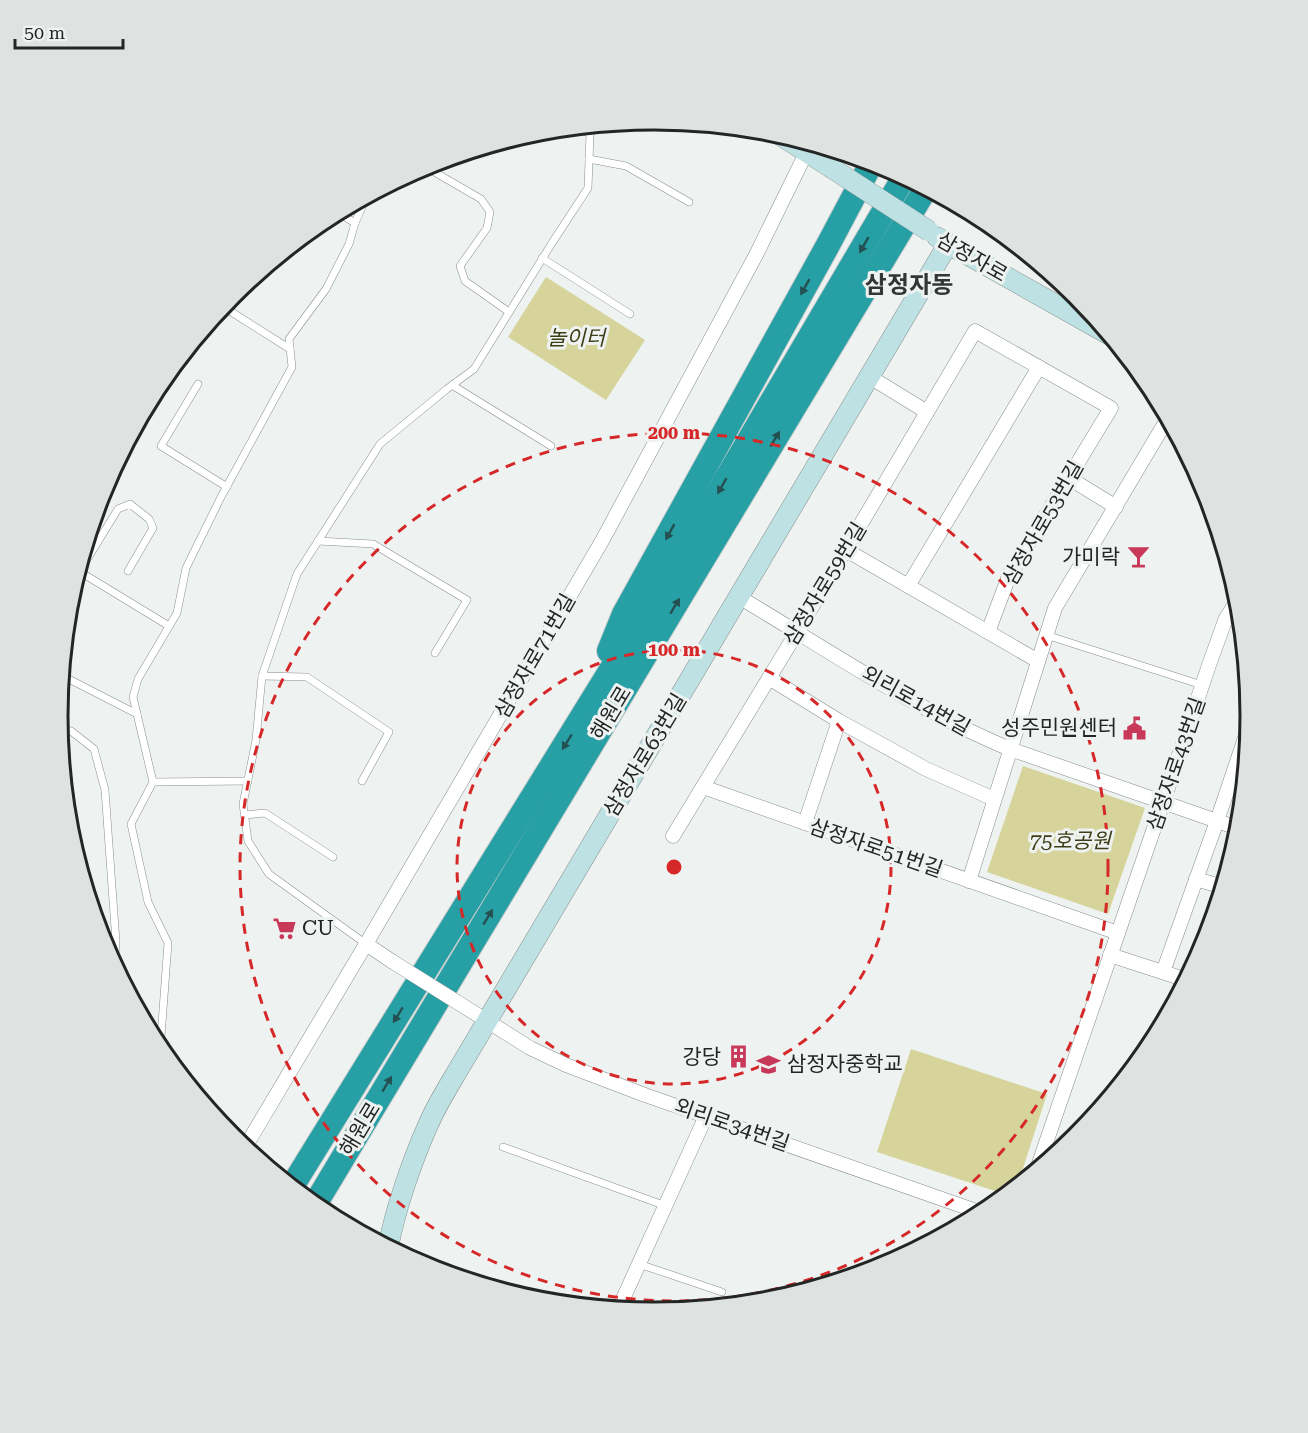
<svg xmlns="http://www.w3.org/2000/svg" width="1308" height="1433" viewBox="0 0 1308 1433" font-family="'Roboto Serif','Noto Sans KR',serif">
<rect width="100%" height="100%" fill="#eef3f1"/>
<g fill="#d6d49b">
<path d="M546 277 645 340 606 400 508 337Z"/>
<path d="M1023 766 1145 808 1108 914 987 872Z"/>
<path d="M911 1049 1047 1094 1017 1187 1007 1195 877 1152Z"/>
</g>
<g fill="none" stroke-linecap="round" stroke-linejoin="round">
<defs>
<g id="lane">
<path d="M578 127 590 134"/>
<path d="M589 159 626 166 689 202"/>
<path d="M424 166 481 199 490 212 487 228 460 266 465 281 509 312"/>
<path d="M337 212 355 223"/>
<path d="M542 258 630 314"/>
<path d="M263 269H264"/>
<path d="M222 306 290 349"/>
<path d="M198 384 161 446 227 487"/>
<path d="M452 385 551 446"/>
<path d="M318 541 373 544 467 600 435 653"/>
<path d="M77 570 169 626"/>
<path d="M80 571 118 509 130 504 149 519 153 528 128 571"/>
<path d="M1046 635 1202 685"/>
<path d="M61 675 137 714"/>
<path d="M262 676 307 677 389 732 362 781"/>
<path d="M58 727 71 731 94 749 105 790 116 942 114 966"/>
<path d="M248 781 153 782 133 697 138 679 177 613 186 568 221 497 292 367 289 339 326 289 349 244 355 223 367 196"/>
<path d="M153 782 131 824 148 902 168 943 160 1050"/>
<path d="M245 815 265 813 333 857"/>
<path d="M366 944 269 874 248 841 243 804 256 740 262 676 297 574 380 444 447 389 474 369 552 243 588 188 590 134 595 125"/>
<path d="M503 1147 666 1206"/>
<path d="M639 1264 722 1292"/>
</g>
<g id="street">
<path d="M870 377 927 412"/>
<path d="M1069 478 1116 507"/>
<path d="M846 550 1038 661"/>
<path d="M908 586 1039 367"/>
<path d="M739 597C828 650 914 709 1010 749L1240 829"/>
<path d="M769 678 839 721 926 769 994 799"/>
<path d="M703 787 1118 933"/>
<path d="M805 823 839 721"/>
<path d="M673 836 797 632 975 331 1111 408 1009 576 988 632"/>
<path d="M1196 879 1223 887"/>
<path d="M969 881 1055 608 1168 418"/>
<path d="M366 944 393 962"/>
<path d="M1110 955 1187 980"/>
<path d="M1163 972 1217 821 1251 720"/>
<path d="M457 1002 530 1048 566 1065 645 1095 985 1214"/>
<path d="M244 1149 366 944 602 541 756 255 810 145"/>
<path d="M1036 1172 1174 770 1209 665 1226 618 1239 598"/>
<path d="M618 1310 706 1116"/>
</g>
<g id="secondary">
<path d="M775 132 830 167"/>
<path d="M937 237 948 244 1110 335"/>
<path d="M388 1248C395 1210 412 1161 428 1125 437 1104 450 1084 461 1065L948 244"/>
</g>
<g id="highway">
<path d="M609 651 624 614 828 245 872 162"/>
<path d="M291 1188 672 571 904 177"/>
<path d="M314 1206 926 188"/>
</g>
</defs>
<use href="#lane" stroke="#898e8c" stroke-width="8"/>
<use href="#street" stroke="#898e8c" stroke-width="15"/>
<use href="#secondary" stroke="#898e8c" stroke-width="21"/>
<use href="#highway" stroke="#cfcfcf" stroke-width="26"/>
<use href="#lane" stroke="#fff" stroke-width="7"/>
<use href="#street" stroke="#fff" stroke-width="14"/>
<use href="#secondary" stroke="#bee2e4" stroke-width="20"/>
<use href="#highway" stroke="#269fa5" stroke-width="24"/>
<defs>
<path id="street-bridge" d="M393 962 457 1002"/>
<path id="secondary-bridge" d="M830 167 929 231"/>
</defs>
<use href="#street-bridge" stroke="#898e8c" stroke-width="15" stroke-linecap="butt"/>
<use href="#secondary-bridge" stroke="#898e8c" stroke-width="21" stroke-linecap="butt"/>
<use href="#street-bridge" stroke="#fff" stroke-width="14"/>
<use href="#secondary-bridge" stroke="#bee2e4" stroke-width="20"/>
</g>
<defs><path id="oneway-solid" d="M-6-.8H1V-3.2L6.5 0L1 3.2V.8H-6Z" transform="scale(1.5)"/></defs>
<g fill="#255052">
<use href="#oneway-solid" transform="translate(864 245) rotate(120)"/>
<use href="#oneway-solid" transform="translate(805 287) rotate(119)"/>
<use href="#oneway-solid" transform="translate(775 439) rotate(-59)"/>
<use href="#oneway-solid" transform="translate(722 486) rotate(120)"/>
<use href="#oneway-solid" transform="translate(670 532) rotate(119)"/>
<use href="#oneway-solid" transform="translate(675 606) rotate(-59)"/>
<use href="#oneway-solid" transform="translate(567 742) rotate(122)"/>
<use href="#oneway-solid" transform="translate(488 917) rotate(-59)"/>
<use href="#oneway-solid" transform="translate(398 1015) rotate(122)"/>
<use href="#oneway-solid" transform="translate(387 1084) rotate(-59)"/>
</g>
<g fill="none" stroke="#d62828" stroke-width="3" stroke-dasharray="10 8">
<circle cx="674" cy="867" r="217"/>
<circle cx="674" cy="867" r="434"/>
</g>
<defs>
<symbol id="bar-bare" viewBox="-9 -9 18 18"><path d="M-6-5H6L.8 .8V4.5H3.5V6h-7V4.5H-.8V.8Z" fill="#c83858" stroke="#eef3f1" stroke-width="2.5" paint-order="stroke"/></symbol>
<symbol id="civic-bare" viewBox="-9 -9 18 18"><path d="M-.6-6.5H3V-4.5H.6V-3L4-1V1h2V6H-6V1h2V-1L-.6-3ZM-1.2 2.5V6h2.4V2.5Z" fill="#c83858" stroke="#eef3f1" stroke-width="2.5" paint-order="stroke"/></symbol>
<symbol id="supermarket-bare" viewBox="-9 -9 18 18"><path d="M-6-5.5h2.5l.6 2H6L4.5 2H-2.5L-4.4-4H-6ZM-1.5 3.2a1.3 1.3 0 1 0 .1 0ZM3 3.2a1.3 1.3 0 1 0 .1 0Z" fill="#c83858" stroke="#eef3f1" stroke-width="2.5" paint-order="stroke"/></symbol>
<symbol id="building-bare" viewBox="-9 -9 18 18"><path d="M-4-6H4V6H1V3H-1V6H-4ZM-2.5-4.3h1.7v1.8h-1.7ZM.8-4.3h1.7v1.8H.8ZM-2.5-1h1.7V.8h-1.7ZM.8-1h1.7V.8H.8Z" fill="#c83858" stroke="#eef3f1" stroke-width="2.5" paint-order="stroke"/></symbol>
<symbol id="school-bare" viewBox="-9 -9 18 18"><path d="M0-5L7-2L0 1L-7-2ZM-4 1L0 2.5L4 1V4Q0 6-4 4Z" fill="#c83858" stroke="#eef3f1" stroke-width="2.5" paint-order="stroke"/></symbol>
</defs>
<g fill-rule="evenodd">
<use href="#bar-bare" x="1122" y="540" width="33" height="33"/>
<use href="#civic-bare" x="1118" y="712" width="33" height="33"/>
<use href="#supermarket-bare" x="268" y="912" width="33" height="33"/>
<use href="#building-bare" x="722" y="1040" width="33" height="33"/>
<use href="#school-bare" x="752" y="1048" width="33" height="33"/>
</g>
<g text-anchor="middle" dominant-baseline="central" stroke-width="6" stroke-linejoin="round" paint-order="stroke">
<g font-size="21" fill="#242625" stroke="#eef3f1">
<text transform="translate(972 257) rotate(30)">삼정자로</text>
<text transform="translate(1043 523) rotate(-60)">삼정자로53번길</text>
<text transform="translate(825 584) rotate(-59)">삼정자로59번길</text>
<text transform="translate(535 656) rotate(-60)">삼정자로71번길</text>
<text transform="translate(916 701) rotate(29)">외리로14번길</text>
<text transform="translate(611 713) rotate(-59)">해원로</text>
<text transform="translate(645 755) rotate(-59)">삼정자로63번길</text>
<text transform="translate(1176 764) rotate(-71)">삼정자로43번길</text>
<text transform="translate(876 848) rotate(19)">삼정자로51번길</text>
<text transform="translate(732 1125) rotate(19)">외리로34번길</text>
<text transform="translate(360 1129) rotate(-59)">해원로</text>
</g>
<g font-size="21" font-style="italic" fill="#3f3d17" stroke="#eef3f1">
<text x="576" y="338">놀이터</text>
<text x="1070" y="841">75호공원</text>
</g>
<g font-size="21" fill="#242625" stroke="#eef3f1" text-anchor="end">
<text x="1120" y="557">가미락</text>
<text x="1117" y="728">성주민원센터</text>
<text x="302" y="928" text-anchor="start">CU</text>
<text x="721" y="1057">강당</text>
<text x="787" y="1064" text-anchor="start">삼정자중학교</text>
</g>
<g font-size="24" font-weight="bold" fill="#323635" stroke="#eef3f1">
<text x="909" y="285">삼정자동</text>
</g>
</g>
<path d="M0 0H1308V1433H0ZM68 716a586 586 0 1 1 1172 0a586 586 0 1 1-1172 0Z" fill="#dee3e1" fill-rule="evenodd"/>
<path fill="none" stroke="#242625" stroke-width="3" d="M68 716a586 586 0 1 1 1172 0a586 586 0 1 1-1172 0Z"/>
<circle cx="674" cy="867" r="9" fill="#d62828" stroke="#eef3f1" stroke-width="3"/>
<g font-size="18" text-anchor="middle" font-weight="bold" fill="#d62828" stroke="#eef3f1" stroke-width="6" stroke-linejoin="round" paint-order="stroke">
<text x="674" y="439">200 m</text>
<text x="674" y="656">100 m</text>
</g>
<path d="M15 39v9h108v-9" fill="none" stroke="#242625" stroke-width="3"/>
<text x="24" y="39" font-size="18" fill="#242625" stroke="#eef3f1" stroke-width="4.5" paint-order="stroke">50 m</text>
</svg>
